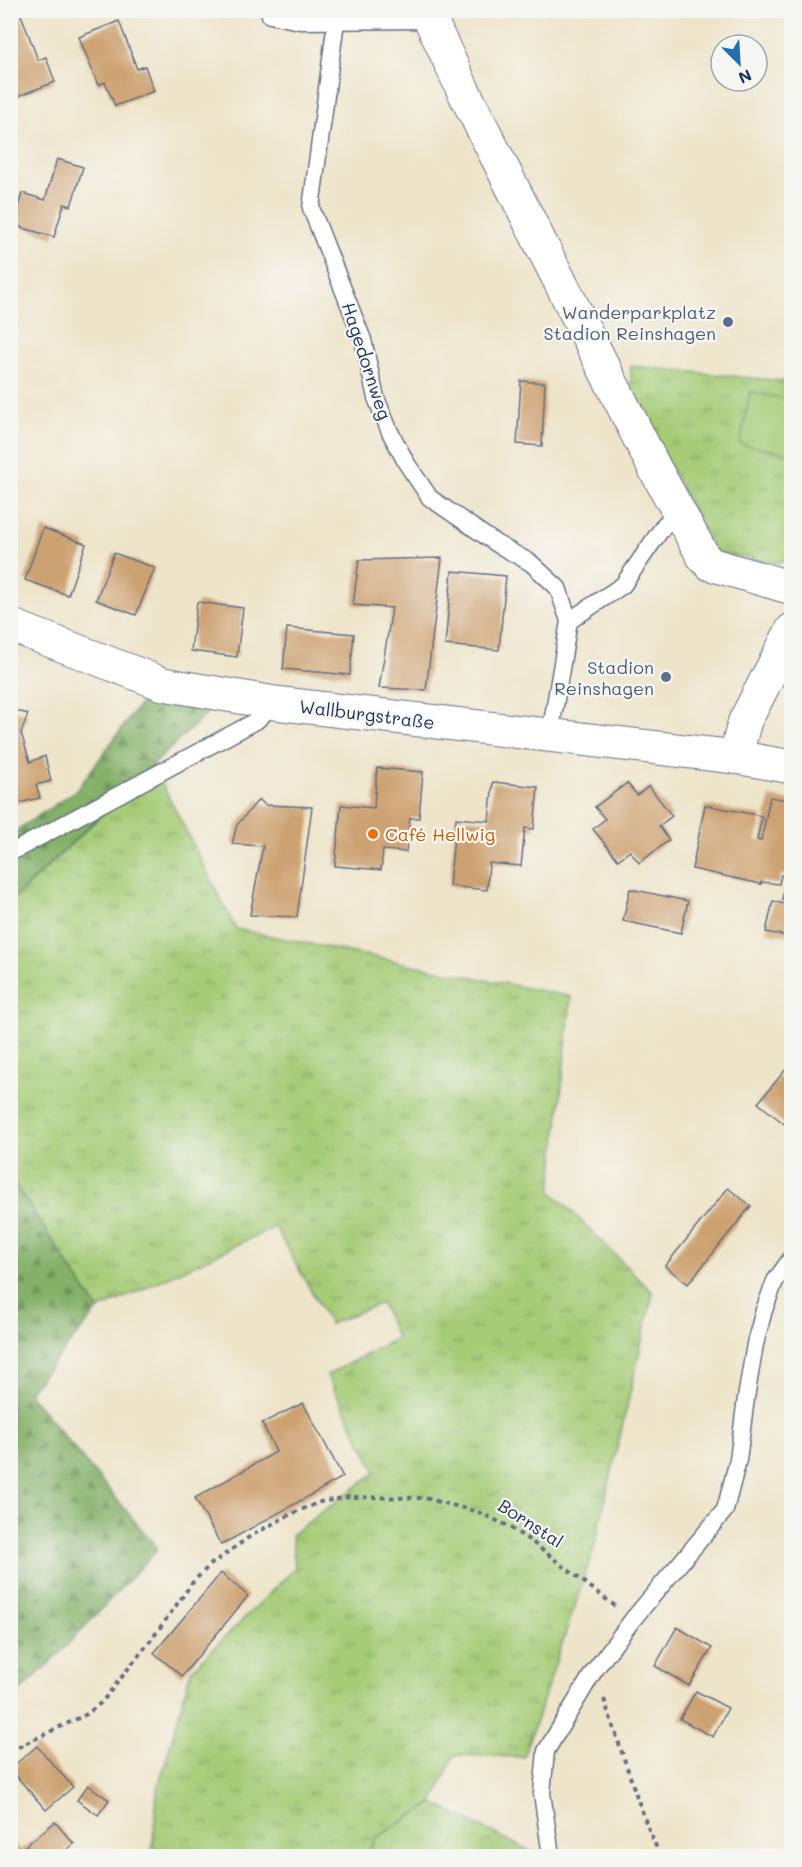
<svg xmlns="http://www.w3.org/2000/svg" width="802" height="1867" viewBox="0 0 802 1867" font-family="Mali,sans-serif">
<defs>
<pattern id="grass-tufts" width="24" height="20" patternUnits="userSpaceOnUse" patternTransform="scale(1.5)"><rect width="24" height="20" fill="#a6cc77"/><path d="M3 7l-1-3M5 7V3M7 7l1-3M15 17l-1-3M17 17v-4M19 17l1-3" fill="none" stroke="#86a665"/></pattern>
<pattern id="forest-firs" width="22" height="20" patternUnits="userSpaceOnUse" patternTransform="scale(1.5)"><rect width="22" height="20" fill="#84b068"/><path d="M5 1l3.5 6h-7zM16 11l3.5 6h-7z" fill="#6b9059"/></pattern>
<pattern id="park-crowns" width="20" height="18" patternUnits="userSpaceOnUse" patternTransform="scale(1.5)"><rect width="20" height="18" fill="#a6cc77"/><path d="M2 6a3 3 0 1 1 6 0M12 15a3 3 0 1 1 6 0" fill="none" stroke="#86a665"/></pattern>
</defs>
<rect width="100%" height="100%" fill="#f6f6f2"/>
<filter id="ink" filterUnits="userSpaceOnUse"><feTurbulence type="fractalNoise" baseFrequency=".0167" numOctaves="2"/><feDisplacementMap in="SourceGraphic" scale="12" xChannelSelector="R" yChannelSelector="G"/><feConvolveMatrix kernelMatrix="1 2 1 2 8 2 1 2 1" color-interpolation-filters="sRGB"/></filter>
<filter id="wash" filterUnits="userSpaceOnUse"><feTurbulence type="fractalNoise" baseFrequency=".008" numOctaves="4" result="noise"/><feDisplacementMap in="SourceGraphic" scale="24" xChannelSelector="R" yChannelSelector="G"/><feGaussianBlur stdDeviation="1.35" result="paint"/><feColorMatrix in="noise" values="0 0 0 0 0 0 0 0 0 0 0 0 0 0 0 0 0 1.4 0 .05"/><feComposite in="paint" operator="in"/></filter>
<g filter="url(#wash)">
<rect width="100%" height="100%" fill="#eee4c9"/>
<g fill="url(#grass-tufts)" stroke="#607e6a" stroke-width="1.5">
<path d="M631 366 791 382V560L774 563 715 552 631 393Z"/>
<path d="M153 766 236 929 571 997 551 1191 653 1293 594 1548 524 1757 454 1755 433 1803 377 1837 366 1856H152L157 1792 191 1671 295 1568 292 1534 376 1472 327 1375 397 1338 381 1303 330 1324 275 1227 98 1310 11 1178V902Z"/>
</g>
<g fill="url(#forest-firs)" stroke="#507063" stroke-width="1.5">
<path d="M147 694 207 713 11 901V834L77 790Z"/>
<path d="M11 1178 98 1310 28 1393 158 1549 54 1659 16 1694 11 1696Z"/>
</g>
<path fill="url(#park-crowns)" stroke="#607e6a" stroke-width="1.5" d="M433 1803 540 1856H366L377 1837Z"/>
<path fill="#a6cc77" stroke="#607e6a" stroke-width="1.5" d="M750 392 791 400V454L740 444Z"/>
<g id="blocks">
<g fill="#cda272">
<path d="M20 12 38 60 46 57 55 82 16 97 10 84V16Z"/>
<path d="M119 21 137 69 145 66 154 91 115 106 105 82 98 85 79 37Z"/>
<path d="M57 159 83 167 71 206 64 204 54 237 13 225 22 193 45 200Z"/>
<path d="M521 381 545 383 542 446 517 444Z"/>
<path d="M43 528 86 544 68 595 25 580Z"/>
<path d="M114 553 155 568 136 615 96 600Z"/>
<path d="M442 558 426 690 379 688 392 608 353 605 359 560Z"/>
<path d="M452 571 506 576 499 650 445 645Z"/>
<path d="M197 602 243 608 237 657 191 651Z"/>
<path d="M287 628 354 634 350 675 283 669Z"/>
<path d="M10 709 28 714 21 733 30 762 45 756 51 781 36 785 40 798 10 805Z"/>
<path d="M377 768 423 772 419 818H410L406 852 383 850 381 870 335 866 341 805 374 808Z"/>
<path d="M493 782 538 787 534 829 525 828 521 866 489 863 487 890 449 886 456 818 489 821Z"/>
<path d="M627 783 637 795 649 786 672 816 659 826 669 840 639 863 630 851 618 860 593 829 605 819 595 807Z"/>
<path d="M770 797 792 801 790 876 781 875 779 884 761 882V884L692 869 705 805 762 816 757 840 761 841Z"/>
<path d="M259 799 265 805 312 807 297 917 250 915 263 846 232 844 237 825Z"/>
<path d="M786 881 792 882V902L782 900Z"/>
<path d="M630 889 688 901 681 933 623 921Z"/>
<path d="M773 901 792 906V937L766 932Z"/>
<path d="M792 1062V1130L758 1103Z"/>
<path d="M728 1188 751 1206 688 1284 665 1266Z"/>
<path d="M303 1403 343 1477 221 1545 195 1498 276 1452 262 1423Z"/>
<path d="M221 1573 248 1596 182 1676 154 1653Z"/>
<path d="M677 1627 712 1648 689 1686 655 1666Z"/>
<path d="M696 1691 728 1708 713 1737 680 1719Z"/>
<path d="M37 1746 73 1787 46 1810 10 1769Z"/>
<path d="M88 1785 109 1800 98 1815 77 1800Z"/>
<path d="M55 1822 74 1844 59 1856H10V1839L20 1850Z"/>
</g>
</g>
</g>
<g filter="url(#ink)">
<use href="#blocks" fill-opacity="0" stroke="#656e83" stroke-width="1.5"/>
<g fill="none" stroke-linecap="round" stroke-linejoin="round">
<defs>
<g id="lane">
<path d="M270 15 300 21 430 20"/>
<path d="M336 21 311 208 363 340 376 398 390 432 407 464 430 498 497 544 531 563 558 588 569 621 550 735"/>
<path d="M569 621 623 585 665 524 679 514"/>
<path d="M10 853 256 721 275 703"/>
<path d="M551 1856 542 1793 546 1751 594 1671 633 1619 725 1510 738 1460 746 1398 755 1344 764 1310 775 1281 792 1257"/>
</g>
<g id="street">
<path d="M426 10 464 92 654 467 703 556 710 564 792 588"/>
<path d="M10 625 163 684 275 703 735 757 792 767"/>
<path d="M735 757 745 721 792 630"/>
</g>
</defs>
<use href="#lane" stroke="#656e83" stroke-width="19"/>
<use href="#street" stroke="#656e83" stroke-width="35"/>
<g stroke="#656e83" stroke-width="4" stroke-dasharray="4.5 4.5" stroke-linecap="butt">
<path d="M604 1699 643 1815 660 1856"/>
<path d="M10 1751 87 1714 102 1702 154 1636 193 1582 210 1565 252 1535 291 1514 320 1502 349 1497 425 1498 478 1512 506 1525 532 1542 615 1606"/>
</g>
<use href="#lane" stroke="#fff" stroke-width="16"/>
<use href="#street" stroke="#fff" stroke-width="33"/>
</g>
</g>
<g fill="#5c6f8a" stroke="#f6f6f2" stroke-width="2">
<circle cx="728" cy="322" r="6"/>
<circle cx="666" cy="677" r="6"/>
</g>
<circle fill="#e8710a" stroke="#f6f6f2" stroke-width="2" cx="373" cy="834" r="6"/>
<g text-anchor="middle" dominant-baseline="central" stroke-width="4.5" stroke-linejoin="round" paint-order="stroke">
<g font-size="18" fill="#4e5e75" stroke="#f6f6f2" text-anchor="end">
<text x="716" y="312">Wanderparkplatz<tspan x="716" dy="21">Stadion Reinshagen</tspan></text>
<text x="654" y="667">Stadion<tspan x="654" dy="21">Reinshagen</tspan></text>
</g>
<g font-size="18" fill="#1b2f5e" stroke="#f6f6f2">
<text transform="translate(367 361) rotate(72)">Hagedornweg</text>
<text transform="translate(367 714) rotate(7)">Wallburgstraße</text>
<text transform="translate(531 1523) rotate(33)">Bornstal</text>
</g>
<g font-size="18" fill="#c56008" stroke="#f6f6f2" text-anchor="start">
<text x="385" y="834">Café Hellwig</text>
</g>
</g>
<rect width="802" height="1867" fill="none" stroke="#f6f6f2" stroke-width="36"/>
<g transform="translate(739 63) rotate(156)"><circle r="28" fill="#f6f6f2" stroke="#9ea6b7" stroke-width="1.5"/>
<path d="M0-4.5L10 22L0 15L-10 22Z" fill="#1f6fb2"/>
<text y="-9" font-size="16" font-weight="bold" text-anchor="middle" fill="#1b2f5e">N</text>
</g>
</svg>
